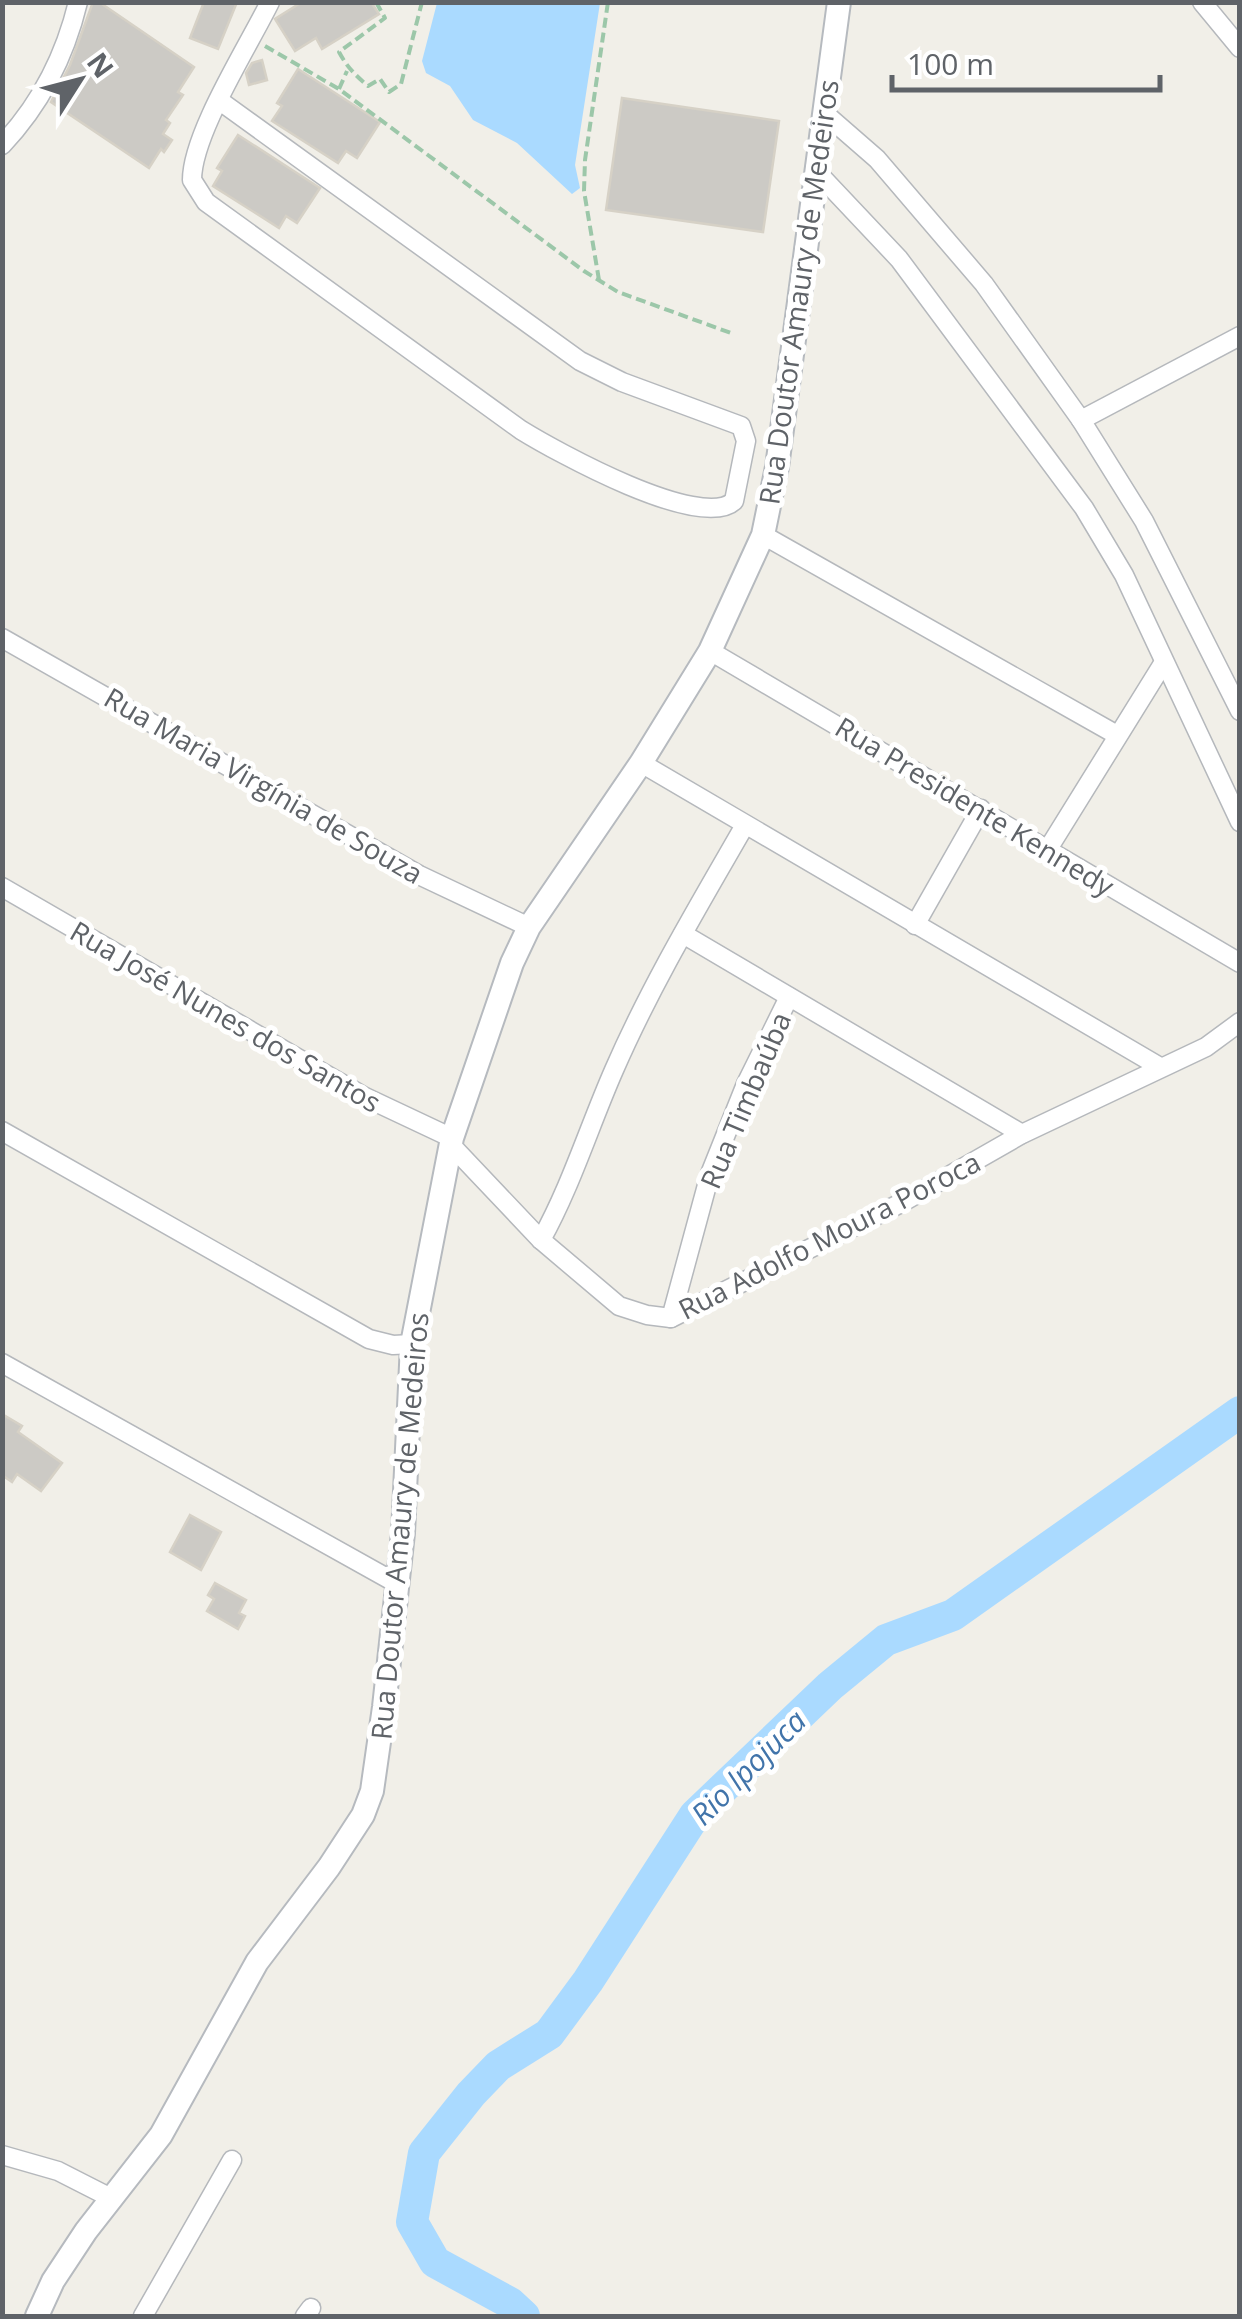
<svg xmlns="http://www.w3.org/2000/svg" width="1242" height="2319" viewBox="0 0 1242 2319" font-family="'Open Sans',sans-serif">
<rect width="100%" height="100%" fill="#f1efe8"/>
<path fill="#aadaff" d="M437 3H600L575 165 580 188 572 194 517 143 473 120 450 86 426 73 422 61Z"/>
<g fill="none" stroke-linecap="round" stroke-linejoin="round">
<path stroke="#aadaff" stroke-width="32" d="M524 2316 510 2303 435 2262 412 2222 424 2153 471 2094 498 2066 549 2034 588 1981 695 1815 830 1686 886 1640 953 1615 1240 1412"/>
</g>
<g fill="#cccac5" stroke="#d6d1c6" stroke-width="2.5">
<path d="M93 2H99L194 67 178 92 183 95 166 120 170 123 163 134 172 140 164 152 161 149 149 168 51 102 70 65Z"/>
<path d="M204 2H237L218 49 190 38Z"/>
<path d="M302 2H371L379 14 322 49 316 38 295 51 275 19Z"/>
<path d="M262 60 267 80 249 85 246 73 252 63Z"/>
<path d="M298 69 380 122 357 158 346 151 338 163 272 121 282 106 277 103Z"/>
<path d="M622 98 779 121 763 232 606 210Z"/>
<path d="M238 135 320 188 297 223 286 216 279 228 213 186 222 171 217 168Z"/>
<path d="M2 1414 22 1426 18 1432 62 1463 41 1491 17 1474 12 1482 2 1475Z"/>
<path d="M190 1515 221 1532 201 1570 170 1552Z"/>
<path d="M215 1583 246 1600 239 1613 245 1616 238 1629 207 1611 214 1599 208 1595Z"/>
</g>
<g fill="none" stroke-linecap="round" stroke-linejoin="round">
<defs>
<g id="street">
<path d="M1202 2 1240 48"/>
<path d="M220 101 580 361 622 382 741 426 746 441 734 501C701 532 555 451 521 430L206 202 192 180C192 134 248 47 270 2"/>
<path d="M823 112 877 159 984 284 1081 420 1144 521 1240 711"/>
<path d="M2 145C40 105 65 56 78 2"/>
<path d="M815 170 899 259 1084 508 1124 575 1240 822"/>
<path d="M1081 420 1240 336"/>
<path d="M763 535 1117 735"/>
<path d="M2 638 419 875 529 927"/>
<path d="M710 651 1240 963"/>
<path d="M641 763 1160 1067"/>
<path d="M1048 849 1164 662"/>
<path d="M2 887 365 1097 452 1138"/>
<path d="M915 925 981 809"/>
<path d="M683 934 1022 1134"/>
<path d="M2 1131 369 1339 393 1345 412 1344"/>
<path d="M451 1145 541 1240 619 1306 647 1315 671 1318 903 1202 1022 1134 1206 1047 1240 1022"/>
<path d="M541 1240C571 1186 589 1127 614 1070 651 985 699 905 745 825"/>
<path d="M671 1318 710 1174 746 1084 789 997"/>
<path d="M2 1363 396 1583"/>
<path d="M2 2155 58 2171 113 2199"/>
<path d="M143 2316 232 2160"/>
<path d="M305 2316 311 2308"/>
</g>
<path id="secondary" d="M37 2316 53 2281 86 2231 161 2135 257 1962 329 1867 363 1815 372 1791 384 1707 403 1533 412 1344 452 1138 512 963 529 927 641 763 710 651 763 535 777 467 839 2"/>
</defs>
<use href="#street" stroke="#b5b8bc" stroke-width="21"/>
<use href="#secondary" stroke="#b6babf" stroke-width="26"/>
<g stroke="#9cc7a9" stroke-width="4" stroke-dasharray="10 5" stroke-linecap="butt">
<path d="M376 2 385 18 339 52C347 67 355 75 368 86L380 79 389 92 401 84 422 2"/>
<path d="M265 46 339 89 584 271 618 292 731 333"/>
<path d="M339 89 347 71"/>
<path d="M599 280 584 191 585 160 608 2"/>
</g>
<use href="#street" stroke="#fff" stroke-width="18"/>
<use href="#secondary" stroke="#fff" stroke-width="22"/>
</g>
<g text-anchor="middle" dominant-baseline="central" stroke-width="10" stroke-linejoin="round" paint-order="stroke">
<g font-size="28" fill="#5f6368" stroke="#fff">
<text transform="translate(798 292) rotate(-82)">Rua Doutor Amaury de Medeiros</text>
<text transform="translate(264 785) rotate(30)">Rua Maria Virgínia de Souza</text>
<text transform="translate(975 806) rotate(31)">Rua Presidente Kennedy</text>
<text transform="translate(226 1016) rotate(30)">Rua José Nunes dos Santos</text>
<text transform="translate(745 1100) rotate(-67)">Rua Timbaúba</text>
<text transform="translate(829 1235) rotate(-27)">Rua Adolfo Moura Poroca</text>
<text transform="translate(399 1526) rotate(-85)">Rua Doutor Amaury de Medeiros</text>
</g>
<g font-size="30" font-style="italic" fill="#4174aa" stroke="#fff">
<text transform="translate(748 1767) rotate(-45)">Rio Ipojuca</text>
</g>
</g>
<rect width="1242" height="2319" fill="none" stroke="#5f6368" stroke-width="10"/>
<g transform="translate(80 80) rotate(54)" stroke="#ffffff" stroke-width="8" paint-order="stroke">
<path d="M0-8L18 38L0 25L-18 38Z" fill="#5f6368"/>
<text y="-15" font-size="28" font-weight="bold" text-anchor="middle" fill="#5f6368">N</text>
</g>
<path d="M892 75v15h268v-15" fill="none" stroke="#5f6368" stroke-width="5"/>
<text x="907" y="75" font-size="30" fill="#5f6368" stroke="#ffffff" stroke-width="8" paint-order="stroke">100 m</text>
</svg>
